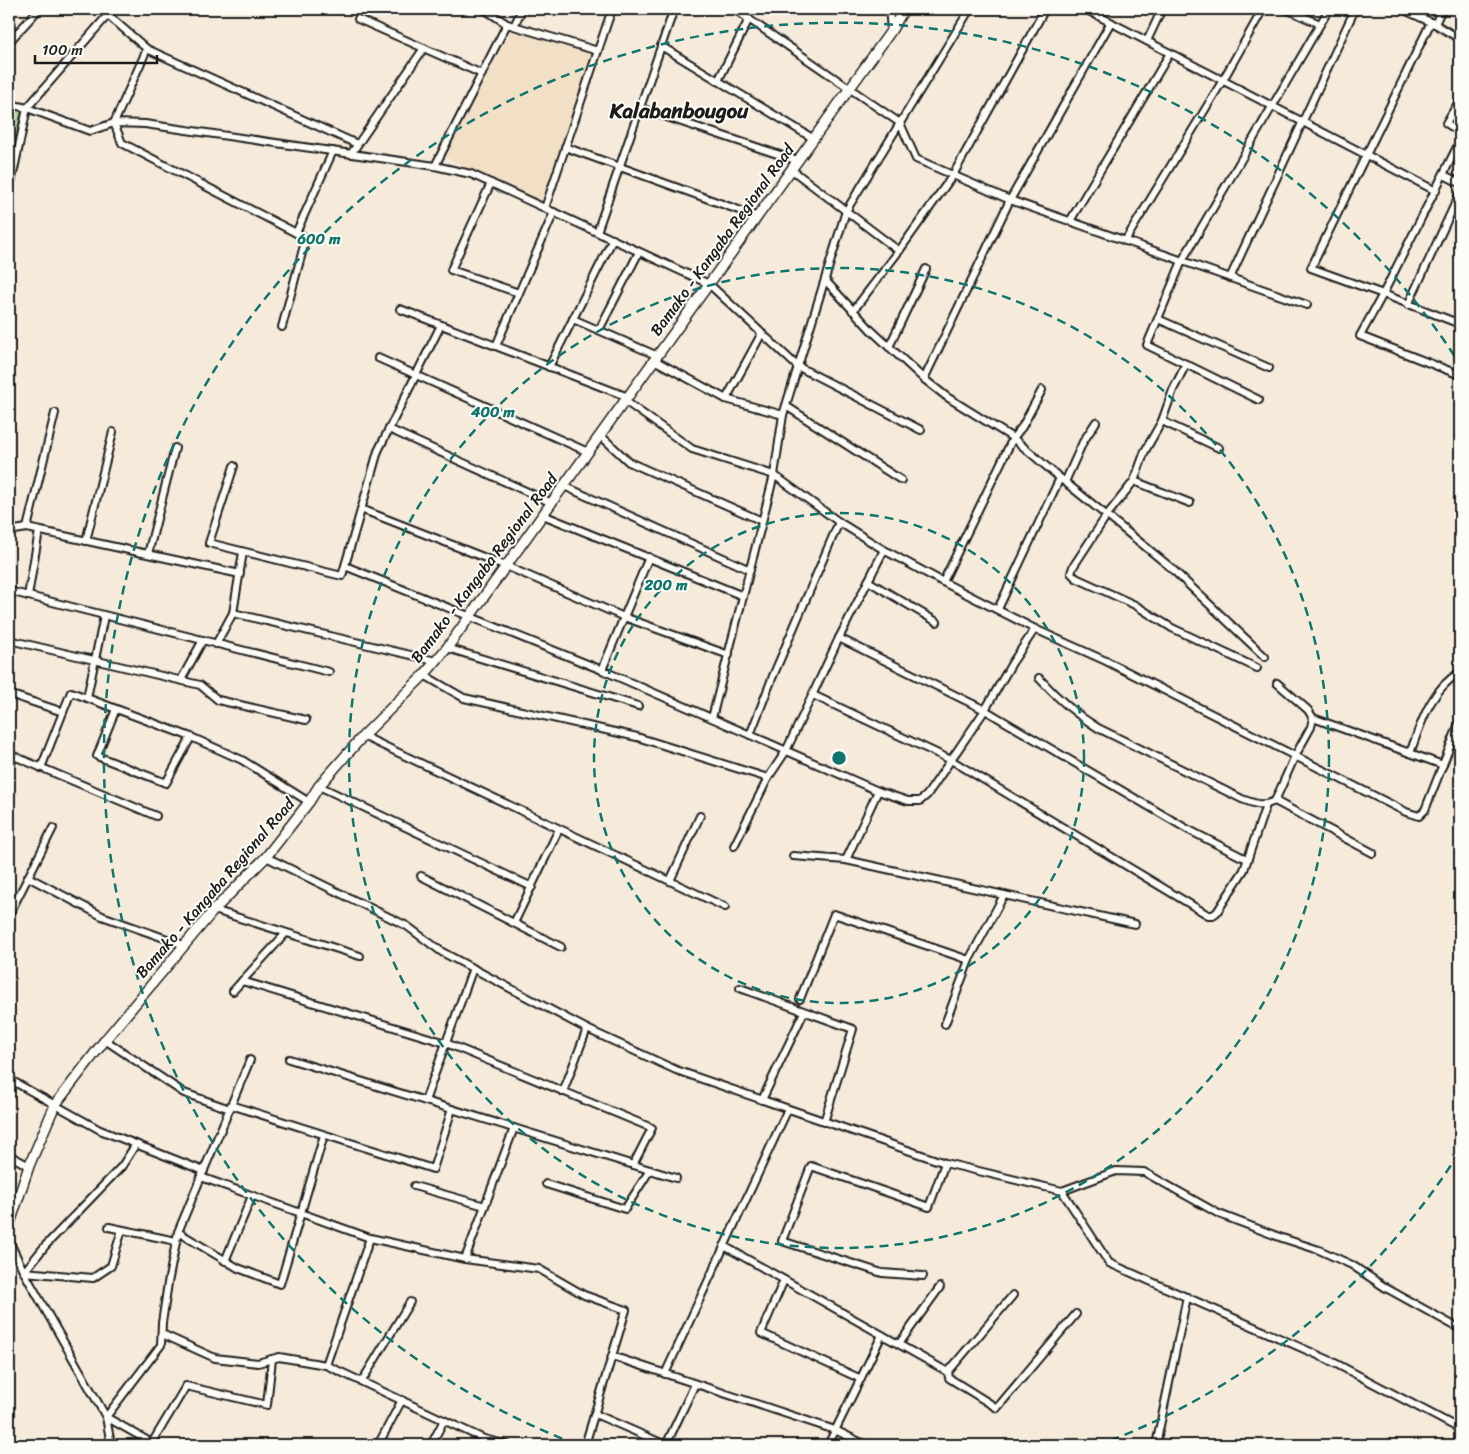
<svg xmlns="http://www.w3.org/2000/svg" width="1469" height="1454" viewBox="0 0 1469 1454" font-family="Sriracha,sans-serif">
<rect width="100%" height="100%" fill="#f6ebda"/>
<filter id="ink" filterUnits="userSpaceOnUse"><feTurbulence type="fractalNoise" baseFrequency=".02" numOctaves="2"/><feDisplacementMap in="SourceGraphic" scale="10" xChannelSelector="R" yChannelSelector="G"/><feConvolveMatrix kernelMatrix="1 2 1 2 8 2 1 2 1" color-interpolation-filters="sRGB"/></filter>
<g filter="url(#ink)">
<path fill="#f1dfc6" d="M511 31 592 55 541 202 445 157Z"/>
<path fill="#b0dd9b" stroke="#667c5c" d="M9 107 22 108 9 166Z"/>
<g fill="none" stroke-linecap="round" stroke-linejoin="round">
<defs>
<g id="street">
<path d="M101 9 147 49 357 144"/>
<path d="M484 9 507 24 598 51"/>
<path d="M734 9 900 123 916 159 1010 200 1307 305"/>
<path d="M889 9 891 30"/>
<path d="M1085 9 1436 191"/>
<path d="M1286 9 1320 24"/>
<path d="M1402 9 1435 24 1460 39"/>
<path d="M358 19 482 74"/>
<path d="M1431 22 1311 268 1383 294 1460 324"/>
<path d="M1435 24 1442 9"/>
<path d="M514 26 522 9"/>
<path d="M1147 41 1162 9"/>
<path d="M9 42 39 9"/>
<path d="M661 46 814 139"/>
<path d="M147 49 114 123 122 143 306 238 282 327"/>
<path d="M718 81 749 19"/>
<path d="M1460 100 1446 123 1460 132"/>
<path d="M9 104 27 108 90 131 114 123 145 124 435 166 471 174 709 284 797 366 921 430"/>
<path d="M640 108 798 161"/>
<path d="M1460 141 1383 294 1360 336 1460 375"/>
<path d="M565 147 758 217"/>
<path d="M351 154 424 48"/>
<path d="M435 166 507 24"/>
<path d="M792 170 899 251"/>
<path d="M1444 175 1460 183"/>
<path d="M491 183 451 270 519 293"/>
<path d="M9 193 27 108 113 9"/>
<path d="M545 208 612 9"/>
<path d="M1070 221 1170 53"/>
<path d="M597 232 674 9"/>
<path d="M296 233 333 151"/>
<path d="M1125 241 1223 80 1263 9"/>
<path d="M1230 278 1355 9"/>
<path d="M825 280 871 330 924 379 947 397 1013 438 1060 478 1147 548 1169 566 1265 657"/>
<path d="M1408 305 1460 193"/>
<path d="M400 309 628 397"/>
<path d="M853 311 899 251 953 175 1045 9"/>
<path d="M573 319 658 356"/>
<path d="M1158 319 1269 368"/>
<path d="M599 330 639 252"/>
<path d="M496 346 554 212"/>
<path d="M889 347 926 269"/>
<path d="M378 358 588 452"/>
<path d="M654 360 726 399 783 415"/>
<path d="M1186 364 1173 390 1162 421 1145 451 1134 481 1107 515 1073 567 1071 573 1076 578 1135 605 1172 628 1257 668"/>
<path d="M549 367 613 239"/>
<path d="M924 379 1010 200 1111 22"/>
<path d="M726 399 762 333"/>
<path d="M1259 400 1147 345 1182 261 1329 9"/>
<path d="M625 401 692 449 774 475 839 522 884 550 943 582 1035 629 1106 661 1295 756 1406 812 1419 816 1425 810 1460 721"/>
<path d="M786 406 901 480"/>
<path d="M1162 421 1219 448"/>
<path d="M389 429 552 503"/>
<path d="M600 435 629 462 762 521"/>
<path d="M234 466 209 543 342 576 378 451 441 325"/>
<path d="M1134 481 1190 503"/>
<path d="M1065 482 1083 442 1096 422"/>
<path d="M564 486 750 570"/>
<path d="M361 509 506 566 624 617 729 655"/>
<path d="M543 515 743 596"/>
<path d="M27 528 55 413"/>
<path d="M9 531 27 528 240 574"/>
<path d="M86 541 113 432"/>
<path d="M148 554 175 448"/>
<path d="M345 566 602 670 878 791 908 801H920L927 795 985 710 1012 663 1035 629"/>
<path d="M868 581 937 622"/>
<path d="M943 582 1013 438 1022 427 1042 390"/>
<path d="M9 591 329 672"/>
<path d="M28 596 39 531"/>
<path d="M998 609 1060 478"/>
<path d="M233 613 436 661"/>
<path d="M839 638 985 710 1187 829 1240 856 1248 859"/>
<path d="M9 640 200 685 218 700 306 720"/>
<path d="M216 644 233 613 243 552"/>
<path d="M447 648 638 706"/>
<path d="M602 670 649 557"/>
<path d="M424 675 464 698 637 737 768 778"/>
<path d="M1039 678C1057 698 1075 714 1098 728L1242 799C1255 804 1262 807 1275 801"/>
<path d="M181 680 203 640"/>
<path d="M1277 683 1308 710 1313 718 1311 727 1295 756 1275 801 1373 853"/>
<path d="M9 694 63 712"/>
<path d="M813 695 951 760 1208 915H1213L1217 912 1244 870 1266 805"/>
<path d="M87 698 104 616"/>
<path d="M116 709 97 756 166 783 191 737"/>
<path d="M712 718 774 475 783 415 846 211 970 9"/>
<path d="M1313 718 1443 765"/>
<path d="M750 735 773 676 839 522"/>
<path d="M363 736 725 907"/>
<path d="M1410 753C1421 724 1430 690 1459 673"/>
<path d="M9 754 156 816"/>
<path d="M9 767 14 757"/>
<path d="M41 768 71 692 191 737 242 760 309 802"/>
<path d="M319 786 532 887"/>
<path d="M734 846 768 778 786 751 839 638 884 550"/>
<path d="M793 856 846 860 1135 924"/>
<path d="M266 857 407 926 442 952 587 1029 676 1070 945 1163 1062 1191 1116 1171 1144 1172 1219 1214 1282 1238 1319 1250 1352 1265 1386 1288 1460 1329"/>
<path d="M846 860 878 791"/>
<path d="M421 876 561 947"/>
<path d="M28 877 102 916 184 945"/>
<path d="M670 881 700 816"/>
<path d="M214 910 360 956"/>
<path d="M9 915 53 828"/>
<path d="M514 923 559 829"/>
<path d="M242 981 446 1043 652 1128 633 1165"/>
<path d="M740 988 853 1029 824 1122"/>
<path d="M233 991 286 933"/>
<path d="M800 999 834 914 969 960"/>
<path d="M945 1024 969 960 1004 895"/>
<path d="M105 1040 184 1093 230 1109"/>
<path d="M289 1059 676 1178"/>
<path d="M250 1060 178 1232 168 1283 162 1323 161 1345 106 1417 152 1443 186 1386 267 1405 272 1359"/>
<path d="M9 1079 100 1130 204 1171"/>
<path d="M563 1092 587 1029"/>
<path d="M762 1100 804 1012"/>
<path d="M425 1101 473 968"/>
<path d="M231 1105 433 1169 452 1109"/>
<path d="M9 1155 29 1166"/>
<path d="M201 1177 370 1238 465 1259 539 1269 584 1295 626 1310 585 1445"/>
<path d="M546 1184 625 1209 650 1170"/>
<path d="M414 1186 485 1206"/>
<path d="M1062 1191 1109 1263 1329 1360 1460 1429"/>
<path d="M109 1227 176 1241"/>
<path d="M178 1232 238 1268 280 1284 324 1135"/>
<path d="M9 1241 24 1272 106 1417 111 1445"/>
<path d="M724 1246 948 1372 949 1378 997 1408 1076 1314"/>
<path d="M465 1259 514 1128"/>
<path d="M225 1261 252 1196"/>
<path d="M24 1272 45 1246 122 1166 136 1144"/>
<path d="M24 1272 93 1278 111 1266 122 1230"/>
<path d="M923 1276 882 1273 782 1241 811 1166 929 1207 945 1163"/>
<path d="M784 1280 761 1333 861 1379"/>
<path d="M162 1334 215 1358 258 1363 279 1357 326 1365 484 1439 508 1445"/>
<path d="M899 1344 940 1287"/>
<path d="M612 1356 835 1430 866 1445"/>
<path d="M326 1365 370 1238"/>
<path d="M948 1372 1013 1295"/>
<path d="M665 1374 788 1109"/>
<path d="M362 1381 410 1302"/>
<path d="M595 1414 666 1445"/>
<path d="M378 1445 402 1400"/>
<path d="M431 1445 444 1420"/>
<path d="M666 1445 695 1384"/>
<path d="M828 1445 882 1335"/>
<path d="M1156 1445 1187 1297"/>
</g>
<path id="secondary" d="M9 1226 29 1166 55 1105 105 1040 214 910 266 857 309 802 319 786 363 736 424 675 447 648 891 31 904 9"/>
</defs>
<use href="#street" stroke="#1c1c1c" stroke-width="10"/>
<use href="#secondary" stroke="#1c1c1c" stroke-width="12"/>
<use href="#street" stroke="#fdfcf7" stroke-width="6"/>
<use href="#secondary" stroke="#fdfcf7" stroke-width="9"/>
</g>
</g>
<g fill="none" stroke="#0f766e" stroke-width="2.5" stroke-dasharray="9 6">
<circle cx="839" cy="758" r="245"/>
<circle cx="839" cy="758" r="490"/>
<path d="M1459 1153A735 735 0 0 1 1102 1444M576 1444A735 735 0 1 1 1459 363"/>
</g>
<g text-anchor="middle" dominant-baseline="central" stroke-width="4" stroke-linejoin="round" paint-order="stroke">
<g font-size="16" fill="#1c1c1c" stroke="#fdfcf7">
<text transform="translate(722 240) rotate(-54)">Bamako - Kangaba Regional Road</text>
<text transform="translate(484 568) rotate(-53)">Bamako - Kangaba Regional Road</text>
<text transform="translate(215 888) rotate(-49)">Bamako - Kangaba Regional Road</text>
</g>
<g font-size="21" font-weight="bold" fill="#1c1c1c" stroke="#fdfcf7">
<text x="679" y="111">Kalabanbougou</text>
</g>
</g>
<circle cx="839" cy="758" r="8" fill="#0f766e" stroke="#fdfcf7" stroke-width="2.5"/>
<g font-size="15" text-anchor="middle" font-weight="bold" fill="#0f766e" stroke="#fdfcf7" stroke-width="4" stroke-linejoin="round" paint-order="stroke">
<text x="319" y="244">600 m</text>
<text x="493" y="417">400 m</text>
<text x="666" y="590">200 m</text>
</g>
<rect width="1469" height="1454" fill="none" stroke="#fdfcf7" stroke-width="30"/>
<rect x="15" y="15" width="1439" height="1424" fill="none" stroke="#1c1c1c" stroke-width="2" filter="url(#ink)"/>
<path d="M35 55v8h122v-8" fill="none" stroke="#1c1c1c" stroke-width="2.5"/>
<text x="42" y="55" font-size="15" fill="#1c1c1c" stroke="#fdfcf7" stroke-width="4" paint-order="stroke">100 m</text>
</svg>
